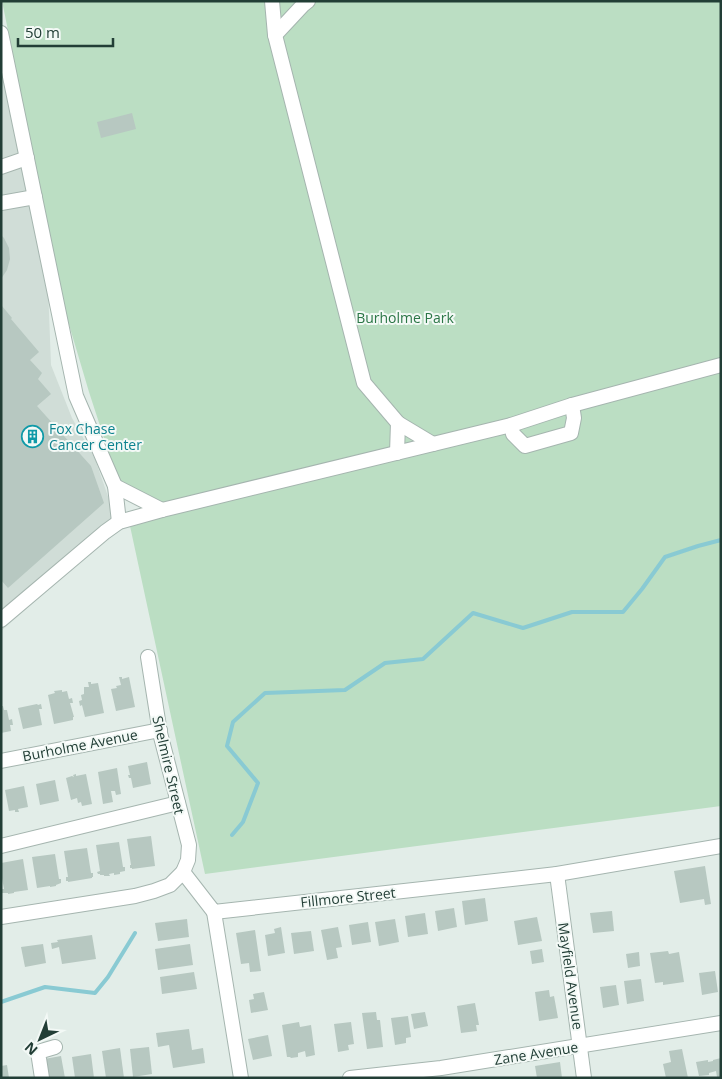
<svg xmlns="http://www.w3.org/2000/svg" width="722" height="1079" viewBox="0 0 722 1079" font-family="'Open Sans',sans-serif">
<rect width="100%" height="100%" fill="#e2ede8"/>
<path fill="#d0ddd7" d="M1 65 48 286 51 365 72 418 95 459 119 528 1 631Z"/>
<path fill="#bbdec3" d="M2 1H721V806L205 874 130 526 150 520 143 495 117 478 89 392 65 311Z"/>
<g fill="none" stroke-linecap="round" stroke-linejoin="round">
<g stroke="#89cad3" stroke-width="4">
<path d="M232 835 243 822 258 783 227 746 233 722 265 693 345 690 385 663 423 659 473 613 523 628 572 612H623L642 589 665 557 698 546 721 540"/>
<path d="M1 1002 45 987 95 993 108 977 135 933"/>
</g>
</g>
<g fill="#b7c8c1">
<path d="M132 113 136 129 101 138 97 122Z"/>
<path d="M1 235 4 238 9 248 10 259 7 270 1 279Z"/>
<path d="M2 306 12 318 11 319 39 352 30 360 42 373 38 379 51 394 37 406 91 466 104 503 8 588 1 580V307Z"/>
<path d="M119 677H122V679L129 677 135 707 116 711 111 689 117 688 116 686 121 685Z"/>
<path d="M88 682H91V684L98 683 104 713 85 717 82 705 80 706 79 701 82 700 81 695 84 694V687H89Z"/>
<path d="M62 690V692L67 691 69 699 72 698 73 703H70L74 717H73V720L54 724 48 695 55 693 54 691Z"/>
<path d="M37 704 38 705 41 704 42 709H39L42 725 23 729 18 708Z"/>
<path d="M1 706H3L4 710H7L9 720 12 719 13 725H10L11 731 1 733Z"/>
<path d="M147 762 151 784 133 788 131 778H129L128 775H130L128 766Z"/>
<path d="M117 768 121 794 116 795 115 791H111L113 802 103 804 98 772Z"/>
<path d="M76 774V776L86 774 92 804 82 806 81 802 78 803 77 798 71 800 66 778 72 776 74 777 73 775Z"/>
<path d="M55 780 59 801 40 805 36 784Z"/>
<path d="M24 786 28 807 18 809 19 812H15V810L9 811 5 790Z"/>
<path d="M151 836 155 866 132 869V868H130V865H131L127 839Z"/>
<path d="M119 842 123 867H125V871L120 872V874L114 875V873L109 874 110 876H104V875H100V874H98L97 872 100 871 96 845Z"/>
<path d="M87 848 91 873H93V877H92V878L68 882V881H66V877H68L64 851Z"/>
<path d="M55 854 59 879H61V883L56 885V886L50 887V886L37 888 32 857Z"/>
<path d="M23 859 28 890 14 892V893L8 894V893H2V889H4L1 873V863Z"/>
<path d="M705 866 711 904 705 905 704 899 680 903 674 871Z"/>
<path d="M485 898 488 921 465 925 462 901Z"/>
<path d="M454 908 457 927 438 931 435 911Z"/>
<path d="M612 911 614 931 593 933 590 913Z"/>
<path d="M425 913 428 934 408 937 405 916Z"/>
<path d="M537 917 542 941 518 945 514 921Z"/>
<path d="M187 919 189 937 158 941 155 923Z"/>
<path d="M395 919 399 942 379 946 375 922Z"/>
<path d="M368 922 371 942 352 945 349 925Z"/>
<path d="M281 927 285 953 268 956 265 935 275 933 274 929Z"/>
<path d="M338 927 342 947 336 948 338 958 327 960 321 930Z"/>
<path d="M255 930 261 971 250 972 249 963 241 964 236 933Z"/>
<path d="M311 931 314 951 294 954 291 933Z"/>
<path d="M92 935 96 959 62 964 59 947 52 949 51 943 58 942 57 940Z"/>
<path d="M43 944 46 963 25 967 21 947Z"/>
<path d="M190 944 193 965 158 970 155 949Z"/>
<path d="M542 949 544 962 532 964 530 951Z"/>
<path d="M668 951 669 954 679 952 684 982 663 985V982L655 983 650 953Z"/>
<path d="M639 952 640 966 628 968 626 954Z"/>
<path d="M715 971 718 992 702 995 699 973Z"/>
<path d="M194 972 197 989 162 994 160 977Z"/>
<path d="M641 979 644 1001 627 1004 624 981Z"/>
<path d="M616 985 619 1005 603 1008 600 987Z"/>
<path d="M549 990 550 997 554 996 558 1018 539 1021 535 992Z"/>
<path d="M264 992 268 1010 251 1013 249 1000 254 999 253 994Z"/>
<path d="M475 1003 479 1025H476L477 1031 461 1033 457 1006Z"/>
<path d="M376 1012 377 1020H380L383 1047 367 1049 362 1013Z"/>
<path d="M425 1012 428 1026 414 1029 411 1014Z"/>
<path d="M408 1016 411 1037 406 1038V1043L395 1045 391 1018Z"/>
<path d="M299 1022 300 1027 311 1025 315 1055 306 1057 305 1051 298 1053V1057L291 1058 290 1057H287L282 1025Z"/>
<path d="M351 1022 354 1044 348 1045 349 1050 338 1052 334 1024Z"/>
<path d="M189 1029 192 1050 203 1048 205 1063 173 1068 169 1045 158 1047 156 1033Z"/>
<path d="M268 1035 272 1056 253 1060 248 1039Z"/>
<path d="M149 1047 152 1074 133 1077 130 1049Z"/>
<path d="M120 1048 124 1078H106L102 1051Z"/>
<path d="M682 1049 688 1078H666L663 1064 671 1062 669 1051Z"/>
<path d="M91 1054 94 1078H75L72 1057Z"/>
<path d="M61 1056 65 1078H47L44 1059Z"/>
<path d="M721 1058V1077H717L716 1071 709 1073V1075L699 1076 696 1062 708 1060V1062L713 1061V1060Z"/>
<path d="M560 1062 562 1078H537L535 1066Z"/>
<path d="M7 1065 9 1078H1V1066Z"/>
</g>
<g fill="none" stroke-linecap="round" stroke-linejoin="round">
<defs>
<g id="minor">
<path d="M272 1 275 35 364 383 398 423 397 453"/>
<path d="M1 33 76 396 115 486 119 522"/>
<path d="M275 35 303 5 308 1"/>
<path d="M1 167 27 158"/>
<path d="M1 203 35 197"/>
<path d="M398 423 433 444"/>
<path d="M511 425 513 434 525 446 571 433 574 418 572 405"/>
<path d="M115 486 162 510"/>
<path d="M1 620 105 532 119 522 162 510 511 425 572 405 721 365"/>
<path d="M148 657 160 733 189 845 188 860 183 872"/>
<path d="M1 761 160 730"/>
<path d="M1 846 178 803"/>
<path d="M557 874 584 1078"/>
<path d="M214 912 241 1078"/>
<path d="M1 917 135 896 154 891 170 885 183 872 214 912 557 874 721 846"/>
<path d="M42 1078 38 1052 55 1047"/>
<path d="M350 1078 441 1068 721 1023"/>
</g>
</defs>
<use href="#minor" stroke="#a5b5af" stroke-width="16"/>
<use href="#minor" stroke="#fff" stroke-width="14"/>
</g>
<defs>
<symbol id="building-ring" viewBox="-11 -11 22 22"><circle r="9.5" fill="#f3f9f6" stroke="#0f9aa8" stroke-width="1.5"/><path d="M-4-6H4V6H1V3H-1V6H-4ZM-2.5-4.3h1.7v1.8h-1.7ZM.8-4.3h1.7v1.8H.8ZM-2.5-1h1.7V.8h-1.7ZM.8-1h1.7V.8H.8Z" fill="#0f9aa8"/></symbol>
</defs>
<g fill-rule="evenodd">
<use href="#building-ring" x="20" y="424" width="25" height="25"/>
</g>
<g text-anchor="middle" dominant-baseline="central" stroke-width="4" stroke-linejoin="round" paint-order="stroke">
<g font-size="14" fill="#2b7646" stroke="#f3f9f6">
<text x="405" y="317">Burholme Park</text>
</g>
<g font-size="14" fill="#0d838f" stroke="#f3f9f6" text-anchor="start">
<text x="49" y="428">Fox Chase<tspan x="49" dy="16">Cancer Center</tspan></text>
</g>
<g font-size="14" fill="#223e36" stroke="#f3f9f6">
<text transform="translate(80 745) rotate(-11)">Burholme Avenue</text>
<text transform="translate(169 765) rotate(77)">Shelmire Street</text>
<text transform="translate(348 897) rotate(-6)">Fillmore Street</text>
<text transform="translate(571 976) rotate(82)">Mayfield Avenue</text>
<text transform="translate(536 1053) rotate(-9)">Zane Avenue</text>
</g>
</g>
<rect width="722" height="1079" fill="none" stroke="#223e36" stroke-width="5"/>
<g transform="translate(40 1039) rotate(223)" stroke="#f3f9f6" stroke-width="4" paint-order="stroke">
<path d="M0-4L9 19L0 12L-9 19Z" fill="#223e36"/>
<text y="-8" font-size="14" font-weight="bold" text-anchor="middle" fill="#223e36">N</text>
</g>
<path d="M18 38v8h95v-8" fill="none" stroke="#223e36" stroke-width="2.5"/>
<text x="25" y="38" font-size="15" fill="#223e36" stroke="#f3f9f6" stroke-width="4" paint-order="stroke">50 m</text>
</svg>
